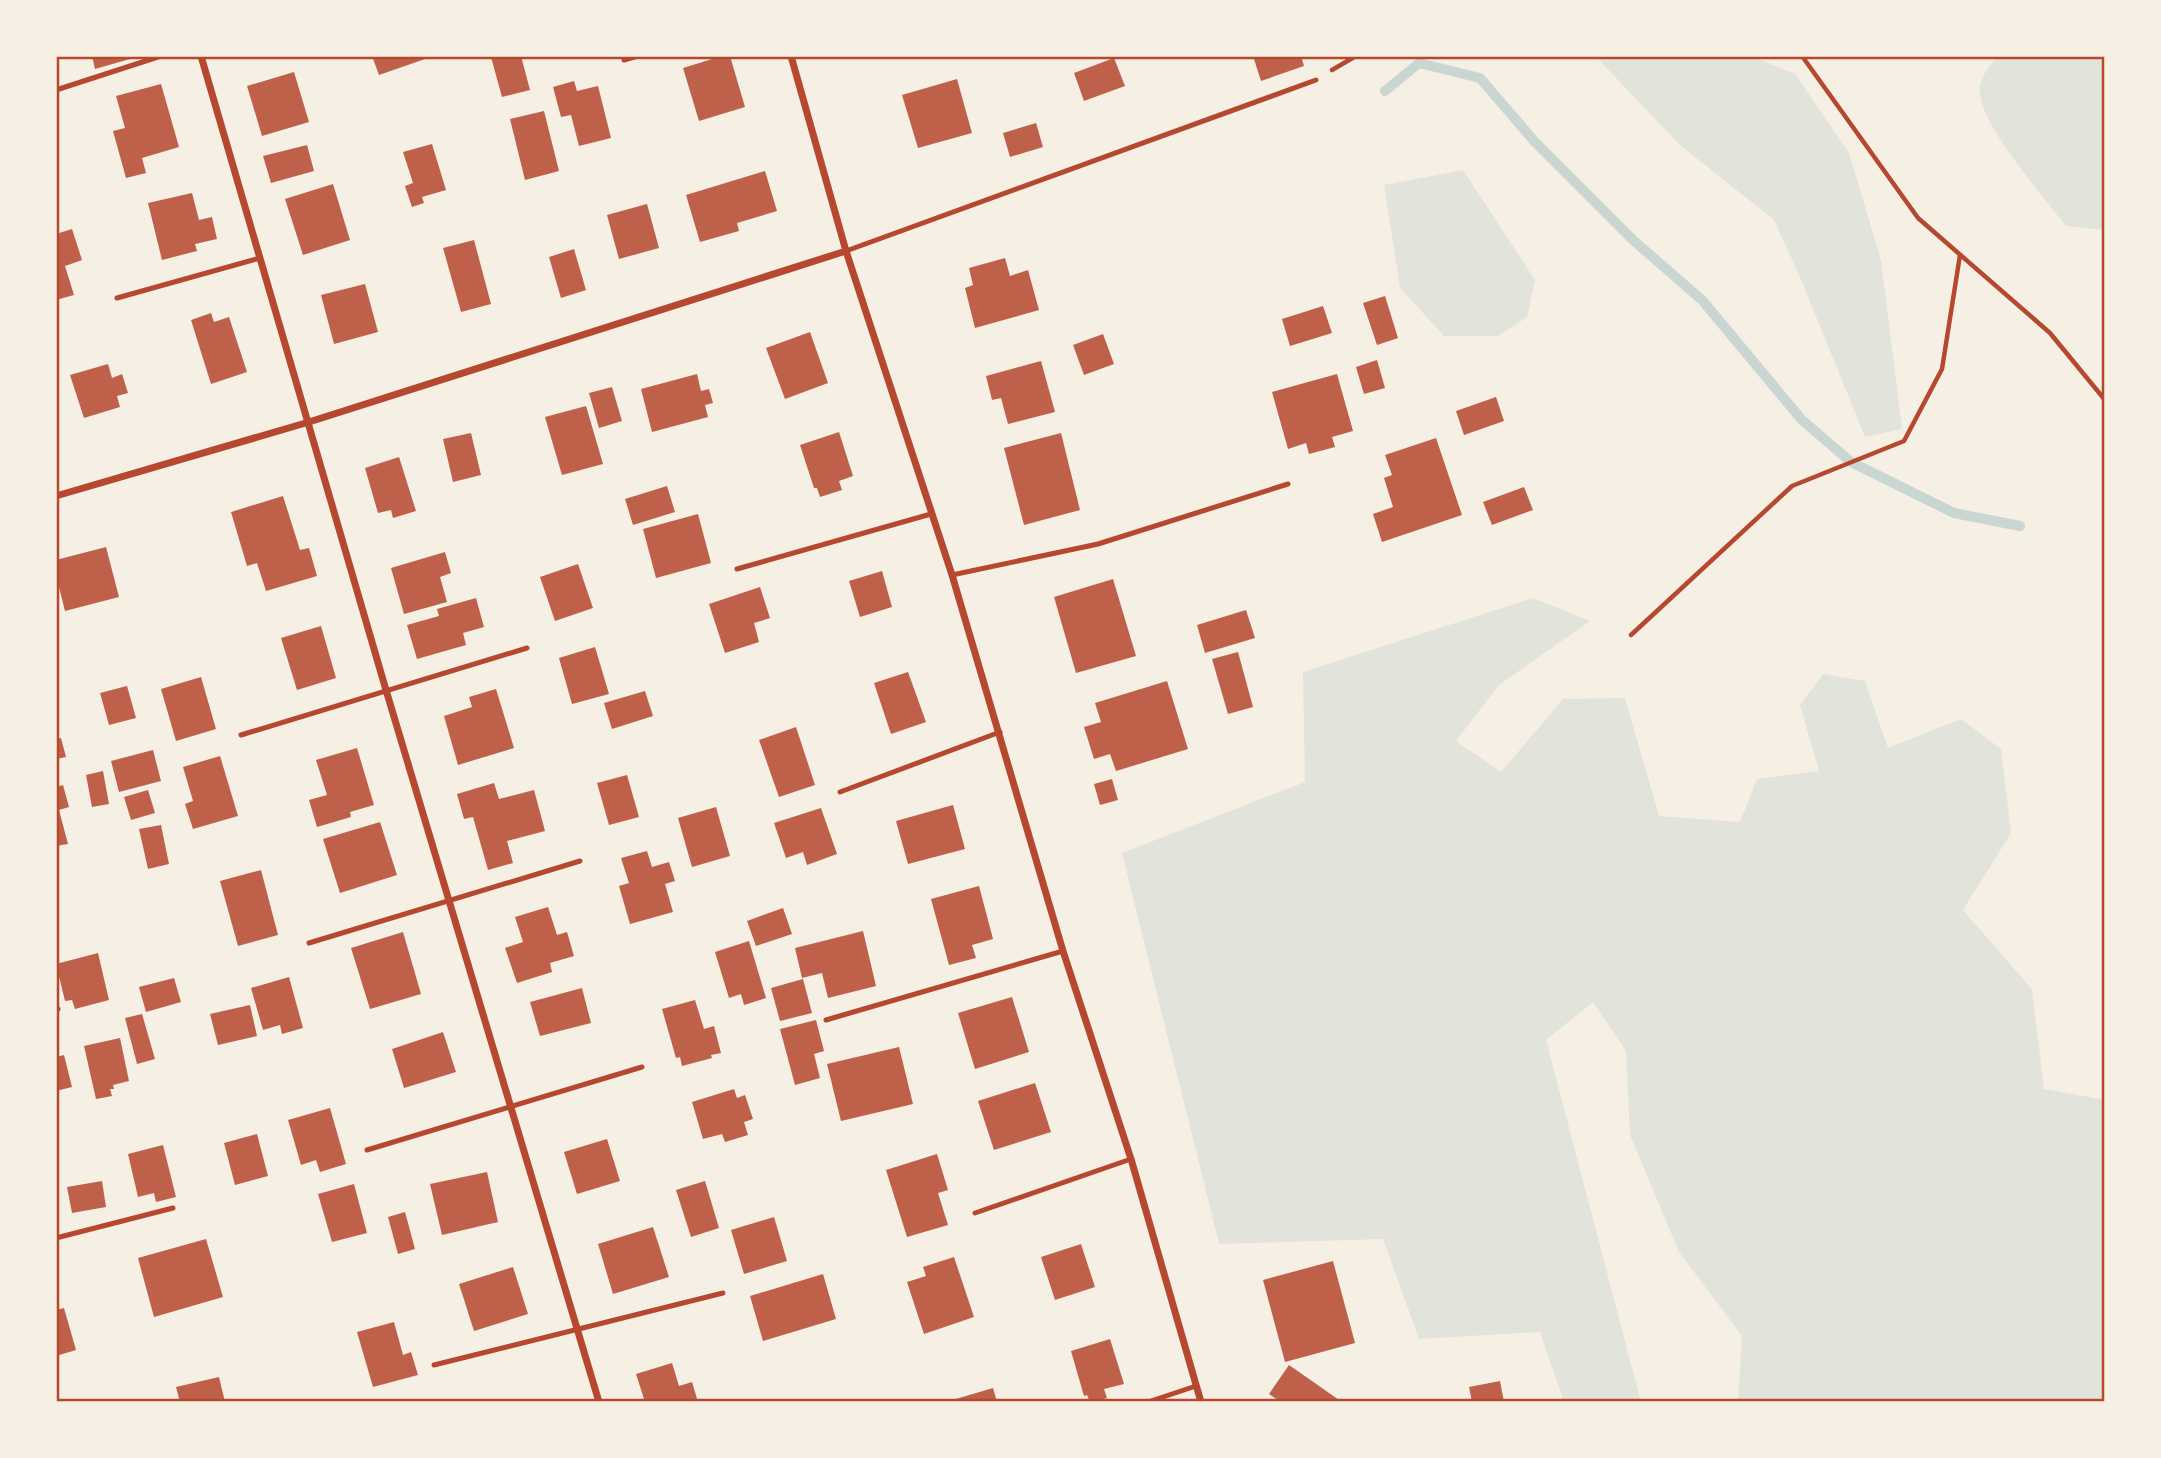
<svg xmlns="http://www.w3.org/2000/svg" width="2161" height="1458" viewBox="0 0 2161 1458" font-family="Arial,sans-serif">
<rect width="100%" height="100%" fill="#f6efe4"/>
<g fill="#e2e4dc">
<path d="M1595 56H1752L1795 74 1849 153 1881 260 1902 429 1865 437 1800 277 1774 220 1680 145Z"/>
<path d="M1999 56H2105V230L2066 226C2044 197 1983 128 1980 94 1978 79 1989 65 1999 56Z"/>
<path d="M1463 170 1535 280 1527 317 1498 336H1444L1400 288 1384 185Z"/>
<path d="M1533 598 1590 621 1499 685 1456 741 1501 772 1563 699 1625 698 1659 816 1740 822 1757 779 1819 771 1800 705 1823 674 1865 681 1888 748 1961 719 2001 749 2011 833 1963 910 2032 989 2044 1089 2105 1100V1402H1738L1742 1336 1679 1252 1630 1135 1626 1051 1593 1002 1546 1040 1641 1402H1564L1540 1332 1419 1339 1383 1239 1219 1244 1122 853 1305 782 1303 672Z"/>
</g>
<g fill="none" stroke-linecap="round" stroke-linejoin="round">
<path stroke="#c9d6d2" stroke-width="10" d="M1385 91 1419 63 1480 78 1535 142 1633 240 1702 300 1802 420 1851 462 1954 513 2020 526"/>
</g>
<g fill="#bf614a">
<path d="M92 56H137V57L95 69Z"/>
<path d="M372 56H427L428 58 379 75Z"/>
<path d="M496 56H521L530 90 502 97 491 57Z"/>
<path d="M722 56H730L745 107 699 121 683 68Z"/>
<path d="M1253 56H1301L1304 66 1261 81Z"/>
<path d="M1114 58 1125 86 1084 101 1074 73Z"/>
<path d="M294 72 309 122 262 136 247 86Z"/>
<path d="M957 79 972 133 918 148 902 95Z"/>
<path d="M574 81 577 91 598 86 611 138 579 146 571 115 561 117 553 87Z"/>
<path d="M161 84 179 147 142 158 146 173 126 178 113 131 125 128 116 96Z"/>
<path d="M544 111 559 171 525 180 510 119Z"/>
<path d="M1036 123 1043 147 1010 157 1003 133Z"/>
<path d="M432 144 446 190 422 197 424 203 412 207 405 186 413 183 403 152Z"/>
<path d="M307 145 314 171 271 183 263 156Z"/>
<path d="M765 171 777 211 737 223 739 231 700 242 686 195Z"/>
<path d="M333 184 350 240 303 255 285 199Z"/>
<path d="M192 193 199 220 212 217 217 239 195 244 197 251 162 260 148 203Z"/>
<path d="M647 204 659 248 619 259 607 215Z"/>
<path d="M72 229 82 260 65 266 74 295 56 300V234Z"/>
<path d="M474 240 491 304 461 312 443 248Z"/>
<path d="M574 249 586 290 561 298 549 257Z"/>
<path d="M1005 258 1010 276 1028 270 1039 310 975 328 965 288 973 285 969 268Z"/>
<path d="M365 284 378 332 334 344 321 295Z"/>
<path d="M1385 296 1398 338 1377 345 1363 303Z"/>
<path d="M1323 306 1332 333 1290 346 1282 319Z"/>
<path d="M211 313 214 322 229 317 247 372 211 384 191 320Z"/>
<path d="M810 332 828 383 785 399 766 348Z"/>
<path d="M1103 334 1114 364 1084 375 1073 345Z"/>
<path d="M1377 360 1385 388 1364 394 1356 367Z"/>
<path d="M1041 361 1055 412 1008 424 1001 398 992 400 986 376Z"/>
<path d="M108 364 112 378 122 374 128 393 117 396 120 407 84 418 70 375Z"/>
<path d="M697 374 701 391 709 389 713 403 705 405 708 417 652 432 641 389Z"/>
<path d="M1337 374 1353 431 1332 437 1335 447 1309 454 1306 443 1288 449 1272 392Z"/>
<path d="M612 387 622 421 599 428 589 393Z"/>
<path d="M1496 397 1504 421 1464 435 1456 411Z"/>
<path d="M586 406 603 464 562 475 545 417Z"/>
<path d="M839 432 853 476 839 481 842 490 820 497 817 488H814L800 445Z"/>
<path d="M471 433 481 475 453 482 443 439Z"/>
<path d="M1061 433 1080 510 1024 525 1004 448Z"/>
<path d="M1436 438 1462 515 1382 542 1373 514 1393 507 1384 478 1392 475 1385 455Z"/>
<path d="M399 457 416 511 393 518 391 510 378 513 365 468Z"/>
<path d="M667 486 675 512 633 525 625 499Z"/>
<path d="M1524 487 1533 510 1492 525 1483 502Z"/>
<path d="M283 496 300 550 309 548 317 576 266 591 257 563 247 566 231 512Z"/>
<path d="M698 514 711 563 656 578 643 529Z"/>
<path d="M106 547 119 597 65 611 56 575V560Z"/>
<path d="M445 552 451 573 440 577 447 602 404 614 391 568Z"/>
<path d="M578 564 593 608 555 621 540 577Z"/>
<path d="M882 571 892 607 860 617 849 581Z"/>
<path d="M1113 579 1136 656 1076 673 1054 597Z"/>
<path d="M760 587 770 618 754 623 759 642 725 653 709 604Z"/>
<path d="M476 598 484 627 463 633 466 645 417 659 407 625 439 616 437 609Z"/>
<path d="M1246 610 1255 638 1205 653 1197 625Z"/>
<path d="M321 626 336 678 297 690 281 638Z"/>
<path d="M595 647 609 694 572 704 559 658Z"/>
<path d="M1238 652 1253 707 1228 714 1212 659Z"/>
<path d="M908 672 926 722 891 734 874 683Z"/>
<path d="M201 677 216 729 176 741 161 689Z"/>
<path d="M1167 681 1188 749 1116 771 1110 754 1094 759 1084 727 1101 722 1095 703Z"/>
<path d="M127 686 136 718 109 725 100 693Z"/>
<path d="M496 689 514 748 458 765 444 716 472 707 469 697Z"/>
<path d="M645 691 653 716 612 729 604 703Z"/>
<path d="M796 727 815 785 779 797 759 740Z"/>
<path d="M61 738 66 757 56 759V739Z"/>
<path d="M357 748 374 805 350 812 351 817 317 827 309 800 327 795 316 760Z"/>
<path d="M153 750 161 781 119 792 111 761Z"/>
<path d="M220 756 238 816 193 829 185 804 193 801 183 767Z"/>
<path d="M103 771 109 804 92 807 86 775Z"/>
<path d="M627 775 639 817 609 825 597 783Z"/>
<path d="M1112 779 1118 800 1100 805 1094 784Z"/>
<path d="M494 783 499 799 534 790 545 831 507 841 513 863 488 870 473 817 464 819 457 794Z"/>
<path d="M63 785 69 807 59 810 68 844 56 846V787Z"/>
<path d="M148 790 155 813 131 820 124 797Z"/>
<path d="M953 805 965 849 908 864 896 821Z"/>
<path d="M716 807 730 856 692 867 678 818Z"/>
<path d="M821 808 837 854 807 865 803 852 786 858 774 823Z"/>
<path d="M380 822 397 875 340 893 323 839Z"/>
<path d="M161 825 169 864 148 869 139 829Z"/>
<path d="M647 851 652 867 669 862 675 881 665 884 673 912 630 924 619 886 629 883 621 858Z"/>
<path d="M261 870 278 935 238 946 220 881Z"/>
<path d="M979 886 993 939 972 945 976 958 949 965 931 899Z"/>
<path d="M548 907 557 935 567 932 574 956 550 963 552 972 517 983 505 948 523 942 515 917Z"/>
<path d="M783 908 792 934 756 946 747 921Z"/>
<path d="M863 931 876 986 828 998 822 973 802 978 795 948Z"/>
<path d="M403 932 421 994 370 1009 351 948Z"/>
<path d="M749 941 766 998 744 1005 741 994 729 998 715 952Z"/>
<path d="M98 953 109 1000 75 1009 72 1000 65 1001 56 964Z"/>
<path d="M289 977 303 1028 282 1034 280 1025 263 1030 251 988Z"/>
<path d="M174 978 181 1002 146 1012 139 987Z"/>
<path d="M803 979 812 1013 780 1021 771 988Z"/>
<path d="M582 988 591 1023 540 1036 530 1002Z"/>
<path d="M1012 997 1029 1052 975 1069 958 1013Z"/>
<path d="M695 1000 704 1029 714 1026 721 1053 711 1055 712 1058 682 1066 680 1057 676 1058 662 1009Z"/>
<path d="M250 1005 257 1036 218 1045 210 1014Z"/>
<path d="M142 1014 155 1059 137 1064 125 1018Z"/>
<path d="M816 1020 824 1051 814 1054 820 1078 795 1085 780 1029Z"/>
<path d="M443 1032 456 1072 404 1088 392 1049Z"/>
<path d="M120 1038 129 1081 113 1085 114 1089H110L112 1096 96 1099 84 1046Z"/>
<path d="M899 1047 913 1104 841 1121 827 1064Z"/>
<path d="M64 1055 72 1087 56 1091V1057Z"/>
<path d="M1035 1083 1051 1132 994 1150 978 1101Z"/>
<path d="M734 1089 737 1098 745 1095 753 1119 744 1122 748 1135 725 1142 722 1134 703 1139 692 1102Z"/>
<path d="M330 1108 346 1164 320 1172 316 1160 301 1165 288 1120Z"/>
<path d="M257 1134 268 1176 235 1185 224 1143Z"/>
<path d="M607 1139 620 1181 577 1194 564 1152Z"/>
<path d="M163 1145 176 1197 156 1202 154 1193 138 1197 128 1154Z"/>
<path d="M937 1154 948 1190 938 1193 948 1225 907 1237 886 1170Z"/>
<path d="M487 1172 498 1222 442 1235 430 1184Z"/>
<path d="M102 1181 106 1207 72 1213 67 1187Z"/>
<path d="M705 1181 719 1228 691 1237 676 1190Z"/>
<path d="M354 1184 367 1233 332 1242 318 1194Z"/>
<path d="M405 1212 415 1249 398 1254 388 1217Z"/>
<path d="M774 1217 787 1261 744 1274 731 1230Z"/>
<path d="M653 1227 669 1277 613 1294 598 1244Z"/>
<path d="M206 1239 223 1297 154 1317 138 1258Z"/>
<path d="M1081 1244 1095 1287 1055 1300 1041 1257Z"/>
<path d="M954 1257 974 1317 924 1334 907 1282 926 1276 923 1267Z"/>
<path d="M1333 1261 1355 1343 1285 1362 1263 1280Z"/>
<path d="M513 1267 528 1314 474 1331 459 1284Z"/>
<path d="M823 1274 836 1319 763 1341 750 1296Z"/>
<path d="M64 1308 76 1350 56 1356V1310Z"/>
<path d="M394 1322 403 1355 411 1352 418 1375 373 1387 357 1332Z"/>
<path d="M1110 1339 1124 1384 1104 1389 1107 1398 1090 1402 1087 1395 1084 1396 1071 1351Z"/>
<path d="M672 1363 679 1386 692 1382 698 1402H645L636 1374Z"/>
<path d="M1289 1365 1342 1402H1281L1269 1394Z"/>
<path d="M219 1377 225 1402H180L176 1387Z"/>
<path d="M1500 1381 1504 1402H1472L1469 1387Z"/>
<path d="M993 1388 997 1402H949V1401Z"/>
</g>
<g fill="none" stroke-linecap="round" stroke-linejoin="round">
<g stroke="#b5482f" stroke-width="4.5">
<path d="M1802 56 1918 218 2050 333 2105 400"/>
<path d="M1332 70 1356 56"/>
<path d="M1631 635 1792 486 1904 441 1942 369 1960 255"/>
</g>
<g stroke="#b5482f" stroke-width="5">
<path d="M624 60 638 56"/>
<path d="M56 90 161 56"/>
<path d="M846 251 1316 80"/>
<path d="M117 298 260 258"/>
<path d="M737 569 931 514"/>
<path d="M952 575 1098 544 1288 484"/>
<path d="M241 735 527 648"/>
<path d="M840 792 1000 732"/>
<path d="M309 943 580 861"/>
<path d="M56 1009H58"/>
<path d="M826 1020 1063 951"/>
<path d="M367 1150 642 1067"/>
<path d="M975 1213 1131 1159"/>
<path d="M56 1238 173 1208"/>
<path d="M434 1365 723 1293"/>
<path d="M1148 1402 1196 1386"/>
</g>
<g stroke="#b5482f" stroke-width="7">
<path d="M201 56 386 690 599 1402"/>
<path d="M791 56 846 251 952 575 1063 951 1131 1159 1201 1402"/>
<path d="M56 496 309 422 846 251"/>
</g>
</g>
<rect width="2161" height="1458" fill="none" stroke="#f6efe4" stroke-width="116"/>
<rect x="58" y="58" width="2045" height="1342" fill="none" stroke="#b5482f" stroke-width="2.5"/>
</svg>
